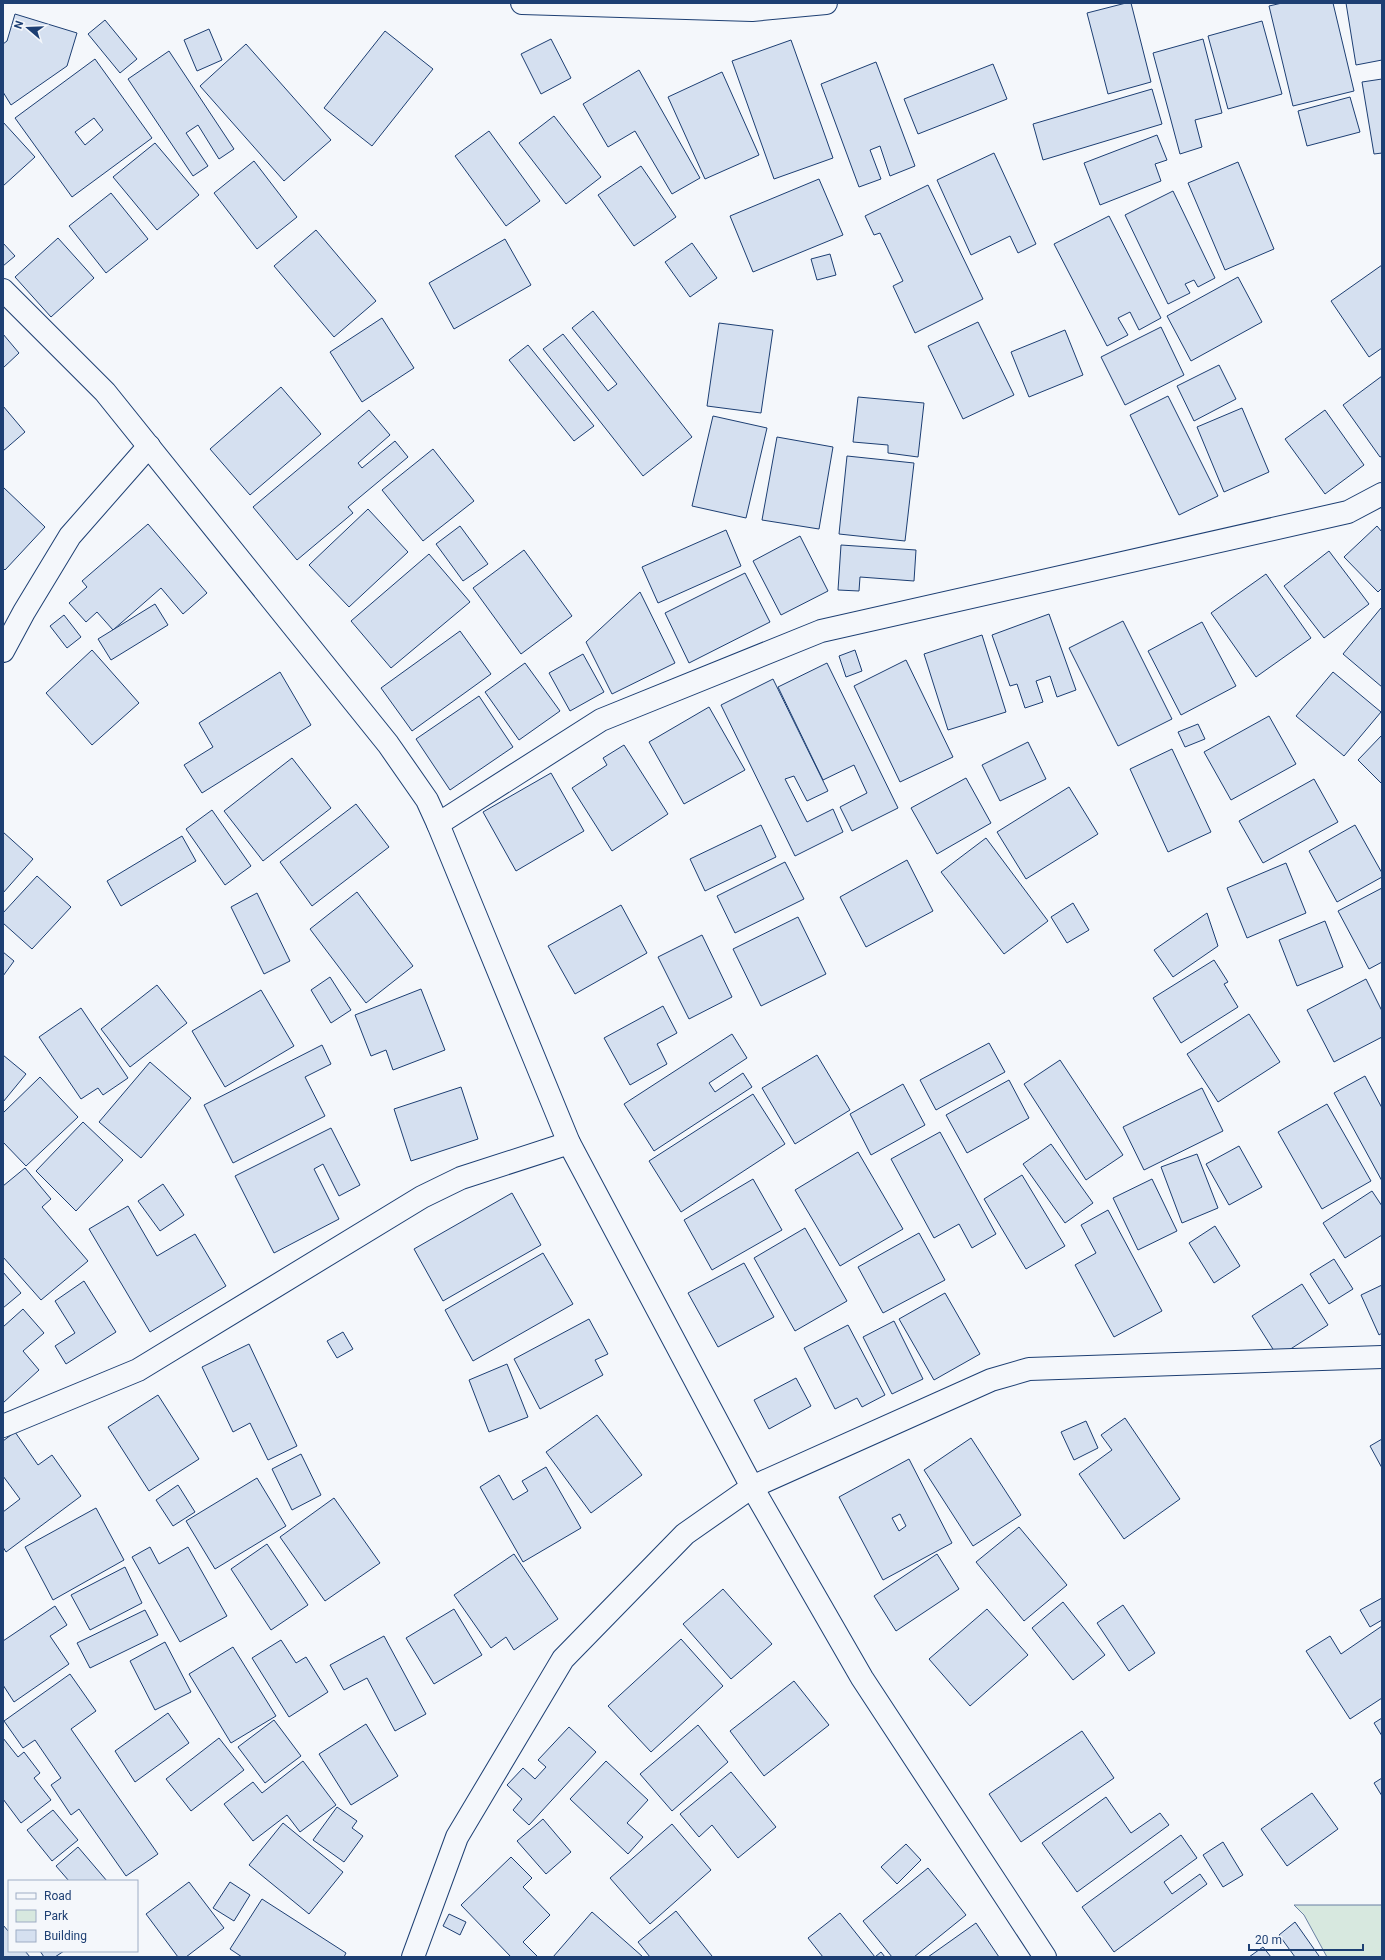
<svg xmlns="http://www.w3.org/2000/svg" width="1385" height="1960" viewBox="0 0 1385 1960" font-family="Roboto,sans-serif">
<rect width="100%" height="100%" fill="#f4f7fb"/>
<path fill="#d7e8df" stroke="#687fa3" d="M1294 1905H1382V1957H1327L1304 1915Z"/>
<g fill="#d5e0f0" stroke="#1d3f73" fill-rule="evenodd">
<path d="M1126 3H1131L1151 82 1108 94 1087 13Z"/>
<path d="M1282 3H1333L1354 91 1293 106 1269 6Z"/>
<path d="M1346 3H1382V60L1356 65Z"/>
<path d="M15 14 77 33 67 66 11 105 3 92V44L7 41Z"/>
<path d="M105 20 137 59 120 73 88 34Z"/>
<path d="M1262 21 1282 94 1228 109 1208 36Z"/>
<path d="M209 29 222 60 197 71 184 40Z"/>
<path d="M385 31 433 69 372 146 324 108Z"/>
<path d="M551 39 571 78 541 94 521 54Z"/>
<path d="M1203 39 1222 113 1195 120 1202 147 1180 154 1153 53Z"/>
<path d="M791 40 833 158 774 179 732 61Z"/>
<path d="M246 44 331 140 284 181 200 86Z"/>
<path d="M169 51 234 149 219 159 198 125 186 133 208 166 193 176 128 79Z"/>
<path d="M95 59 152 138 72 197 15 118ZM94 118 103 130 85 145 75 132Z"/>
<path d="M876 62 915 166 890 176 880 146 870 150 881 179 859 187 821 84Z"/>
<path d="M993 64 1007 99 918 134 904 99Z"/>
<path d="M639 70 700 178 672 194 635 131 608 147 583 104Z"/>
<path d="M722 72 759 155 705 179 668 97Z"/>
<path d="M1382 79V153L1374 154 1362 82Z"/>
<path d="M1152 89 1162 124 1043 160 1033 124Z"/>
<path d="M1350 97 1360 132 1307 146 1298 111Z"/>
<path d="M554 116 601 177 566 204 519 143Z"/>
<path d="M3 122 35 157 3 186Z"/>
<path d="M489 131 540 201 506 226 455 156Z"/>
<path d="M1157 135 1167 160 1155 164 1161 181 1100 205 1084 163Z"/>
<path d="M155 143 199 195 157 230 113 177Z"/>
<path d="M994 153 1036 244 1018 253 1010 236 971 255 937 180Z"/>
<path d="M254 161 297 217 257 249 214 193Z"/>
<path d="M1238 162 1274 249 1225 270 1188 183Z"/>
<path d="M641 166 676 217 634 246 598 195Z"/>
<path d="M819 179 843 235 753 272 730 216Z"/>
<path d="M928 185 983 299 915 333 893 286 903 281 880 233 874 235 865 216Z"/>
<path d="M1173 191 1215 278 1198 287 1194 280 1185 284 1190 293 1168 304 1125 215Z"/>
<path d="M111 193 148 239 106 273 69 226Z"/>
<path d="M1109 216 1161 318 1139 330 1130 312 1118 318 1128 335 1107 346 1054 244Z"/>
<path d="M316 230 376 301 334 337 274 266Z"/>
<path d="M58 238 94 278 51 317 15 277Z"/>
<path d="M505 239 531 285 454 329 429 283Z"/>
<path d="M3 243 15 256 3 266Z"/>
<path d="M692 243 717 278 690 297 665 262Z"/>
<path d="M830 254 836 275 817 280 811 259Z"/>
<path d="M1382 265V348L1369 357 1331 301Z"/>
<path d="M1238 277 1262 322 1191 361 1167 316Z"/>
<path d="M593 311 692 437 643 476 543 349 563 334 608 391 617 384 572 328Z"/>
<path d="M382 318 414 368 362 402 330 352Z"/>
<path d="M978 322 1014 395 963 419 928 346Z"/>
<path d="M719 323 773 330 761 413 707 406Z"/>
<path d="M1161 327 1184 375 1125 405 1101 357Z"/>
<path d="M1065 330 1083 375 1029 397 1011 352Z"/>
<path d="M3 334 19 353 3 368Z"/>
<path d="M528 345 594 426 574 441 509 360Z"/>
<path d="M1219 365 1236 399 1194 421 1177 386Z"/>
<path d="M1382 376V456L1380 457 1343 405Z"/>
<path d="M281 387 321 434 250 495 210 449Z"/>
<path d="M1168 396 1218 496 1179 515 1130 415Z"/>
<path d="M858 397 924 403 918 457 888 453V445L853 442Z"/>
<path d="M3 406 25 432 3 451Z"/>
<path d="M1242 408 1269 472 1224 492 1197 427Z"/>
<path d="M369 410 390 435 358 463 362 468 395 441 408 457 348 507 353 513 297 560 253 507Z"/>
<path d="M1325 410 1364 465 1325 494 1285 439Z"/>
<path d="M713 416 767 428 746 518 692 506Z"/>
<path d="M777 437 833 447 819 529 762 520Z"/>
<path d="M433 449 474 501 423 541 382 490Z"/>
<path d="M847 456 914 463 905 541 839 534Z"/>
<path d="M3 487 45 527 5 570 3 568Z"/>
<path d="M368 509 408 552 349 607 309 565Z"/>
<path d="M148 524 207 593 183 614 161 588 113 630 97 612 86 622 69 603 87 587 82 581Z"/>
<path d="M460 526 488 564 463 581 436 544Z"/>
<path d="M1377 526 1382 532V588L1378 592 1344 557Z"/>
<path d="M726 530 741 566 658 603 642 567Z"/>
<path d="M800 536 828 591 781 615 753 561Z"/>
<path d="M841 545 916 550 914 581 860 577 859 591 838 590Z"/>
<path d="M524 550 572 616 521 654 473 588Z"/>
<path d="M1329 551 1369 604 1324 638 1284 586Z"/>
<path d="M429 554 470 602 391 668 351 621Z"/>
<path d="M745 573 770 622 689 663 665 613Z"/>
<path d="M1266 574 1311 638 1256 677 1211 613Z"/>
<path d="M640 592 675 663 612 694 586 642Z"/>
<path d="M155 604 168 625 111 660 98 639Z"/>
<path d="M1381 608 1382 609V687L1343 654Z"/>
<path d="M1049 614 1076 690 1057 697 1050 676 1036 681 1043 702 1025 708 1017 684 1010 686 992 635Z"/>
<path d="M64 615 81 637 67 648 50 626Z"/>
<path d="M1123 621 1172 719 1118 746 1069 648Z"/>
<path d="M1202 622 1236 686 1181 715 1148 651Z"/>
<path d="M460 631 491 674 412 731 381 688Z"/>
<path d="M982 635 1006 712 948 730 924 654Z"/>
<path d="M92 650 139 703 92 745 46 693Z"/>
<path d="M855 650 862 671 846 677 839 656Z"/>
<path d="M583 654 604 692 570 711 549 673Z"/>
<path d="M906 660 953 757 900 782 854 686Z"/>
<path d="M525 663 560 711 519 740 485 692Z"/>
<path d="M827 663 898 808 852 831 840 807 867 793 854 765 823 780 778 687Z"/>
<path d="M280 672 311 725 202 793 184 765 213 747 199 723Z"/>
<path d="M1333 672 1381 712 1344 756 1296 716Z"/>
<path d="M773 679 828 791 807 801 794 776 785 779 807 822 833 809 843 832 795 856 721 705Z"/>
<path d="M479 696 513 747 450 790 416 739Z"/>
<path d="M709 707 745 770 684 804 649 742Z"/>
<path d="M1269 716 1296 764 1231 800 1204 752Z"/>
<path d="M1198 724 1205 739 1185 747 1178 732Z"/>
<path d="M1382 735V784L1358 760Z"/>
<path d="M1028 742 1046 779 1000 801 982 765Z"/>
<path d="M624 745 668 814 612 851 572 788 607 765 603 758Z"/>
<path d="M1172 749 1211 832 1168 852 1130 769Z"/>
<path d="M292 758 331 808 263 861 224 811Z"/>
<path d="M551 773 584 831 516 871 483 812Z"/>
<path d="M966 778 991 823 937 854 911 808Z"/>
<path d="M1314 779 1338 822 1263 863 1239 821Z"/>
<path d="M1069 787 1098 834 1026 879 997 832Z"/>
<path d="M356 804 389 847 312 906 280 862Z"/>
<path d="M212 810 251 866 225 885 186 829Z"/>
<path d="M761 825 776 857 705 891 690 859Z"/>
<path d="M1355 825 1382 873V877L1337 902 1309 851Z"/>
<path d="M3 832 33 859 3 893Z"/>
<path d="M182 836 196 861 121 906 107 881Z"/>
<path d="M986 838 1048 921 1004 954 941 872Z"/>
<path d="M907 860 933 911 866 947 840 897Z"/>
<path d="M785 862 804 899 735 933 717 896Z"/>
<path d="M1286 863 1306 913 1247 938 1227 888Z"/>
<path d="M37 876 71 907 32 949 3 923V913Z"/>
<path d="M1382 888V962L1369 969 1338 911Z"/>
<path d="M357 892 413 966 366 1003 310 929Z"/>
<path d="M257 893 290 961 264 974 231 907Z"/>
<path d="M1073 903 1089 930 1067 943 1051 917Z"/>
<path d="M621 905 647 953 575 994 548 946Z"/>
<path d="M1207 913 1218 946 1173 977 1154 950Z"/>
<path d="M798 917 826 974 761 1006 733 949Z"/>
<path d="M1325 921 1343 967 1297 986 1279 940Z"/>
<path d="M702 935 732 997 689 1019 658 957Z"/>
<path d="M3 952 14 961 3 976Z"/>
<path d="M1214 960 1228 982 1224 984 1238 1007 1181 1043 1153 998Z"/>
<path d="M330 977 351 1010 331 1023 311 990Z"/>
<path d="M1366 979 1382 1011V1037L1334 1062 1307 1010Z"/>
<path d="M157 985 187 1023 130 1067 101 1029Z"/>
<path d="M421 989 445 1050 393 1070 386 1050 371 1056 355 1015Z"/>
<path d="M261 990 294 1046 225 1087 192 1031Z"/>
<path d="M663 1006 677 1033 657 1044 667 1064 630 1085 604 1038Z"/>
<path d="M81 1008 128 1078 103 1095 98 1088 81 1099 39 1037Z"/>
<path d="M1249 1014 1280 1062 1218 1102 1187 1054Z"/>
<path d="M732 1034 747 1058 709 1083 715 1092 743 1073 752 1087 654 1151 624 1104Z"/>
<path d="M989 1043 1005 1072 936 1110 920 1080Z"/>
<path d="M322 1045 331 1064 305 1077 325 1116 233 1163 204 1105Z"/>
<path d="M3 1055 26 1074 3 1102Z"/>
<path d="M817 1055 850 1110 795 1144 762 1088Z"/>
<path d="M1060 1060 1123 1155 1086 1180 1024 1084Z"/>
<path d="M150 1062 191 1098 141 1158 99 1122Z"/>
<path d="M1365 1076 1382 1108V1181L1334 1093Z"/>
<path d="M40 1077 78 1117 26 1166 3 1142V1113Z"/>
<path d="M1009 1080 1029 1118 967 1153 946 1115Z"/>
<path d="M903 1084 925 1125 871 1155 850 1114Z"/>
<path d="M461 1087 478 1139 411 1161 394 1109Z"/>
<path d="M1202 1088 1223 1131 1144 1170 1123 1127Z"/>
<path d="M753 1094 785 1144 681 1212 649 1161Z"/>
<path d="M1327 1104 1371 1181 1322 1209 1278 1132Z"/>
<path d="M83 1122 123 1160 76 1211 36 1171Z"/>
<path d="M331 1128 360 1185 339 1196 323 1164 314 1169 339 1219 274 1253 235 1176Z"/>
<path d="M940 1132 996 1234 972 1248 959 1224 934 1238 891 1159Z"/>
<path d="M1051 1144 1093 1203 1065 1223 1023 1164Z"/>
<path d="M1239 1146 1262 1187 1229 1205 1206 1164Z"/>
<path d="M858 1152 903 1229 840 1266 795 1190Z"/>
<path d="M1197 1154 1218 1208 1182 1223 1161 1167Z"/>
<path d="M25 1168 51 1199 42 1207 88 1261 41 1300 3 1257V1186Z"/>
<path d="M1022 1175 1065 1246 1026 1269 984 1199Z"/>
<path d="M753 1179 782 1230 712 1270 684 1220Z"/>
<path d="M1152 1179 1177 1231 1138 1250 1113 1198Z"/>
<path d="M163 1184 184 1215 160 1231 138 1201Z"/>
<path d="M1372 1191 1382 1206V1235L1345 1258 1323 1223Z"/>
<path d="M512 1193 541 1245 443 1301 414 1249Z"/>
<path d="M128 1206 157 1256 195 1234 226 1286 150 1332 89 1229Z"/>
<path d="M1108 1210 1162 1311 1114 1337 1075 1265 1096 1253 1081 1225Z"/>
<path d="M1215 1226 1240 1266 1214 1283 1189 1243Z"/>
<path d="M805 1228 847 1301 795 1331 754 1258Z"/>
<path d="M919 1233 945 1280 883 1313 858 1267Z"/>
<path d="M543 1253 573 1304 473 1361 445 1310Z"/>
<path d="M1334 1259 1353 1289 1329 1304 1310 1274Z"/>
<path d="M744 1263 774 1317 718 1347 688 1293Z"/>
<path d="M3 1272 21 1293 3 1308Z"/>
<path d="M84 1281 116 1332 66 1364 55 1346 75 1333 55 1301Z"/>
<path d="M1302 1284 1328 1325 1278 1357 1252 1316Z"/>
<path d="M1382 1285V1333L1379 1335 1361 1295Z"/>
<path d="M945 1293 980 1354 934 1380 899 1319Z"/>
<path d="M23 1309 44 1333 23 1351 39 1370 3 1403V1327Z"/>
<path d="M589 1319 608 1354 595 1360 603 1375 540 1409 514 1359Z"/>
<path d="M894 1321 923 1379 892 1394 863 1337Z"/>
<path d="M848 1325 885 1395 862 1407 857 1398 835 1409 804 1348Z"/>
<path d="M343 1332 353 1349 337 1358 327 1341Z"/>
<path d="M249 1344 297 1446 268 1460 250 1423 233 1432 202 1367Z"/>
<path d="M507 1364 528 1417 489 1432 469 1380Z"/>
<path d="M796 1378 811 1406 769 1429 754 1400Z"/>
<path d="M158 1395 199 1459 149 1491 108 1427Z"/>
<path d="M597 1415 642 1475 591 1513 546 1452Z"/>
<path d="M1125 1418 1180 1499 1124 1539 1079 1474 1112 1450 1101 1435Z"/>
<path d="M1086 1421 1098 1448 1074 1460 1061 1432Z"/>
<path d="M15 1432 38 1465 52 1455 81 1496 6 1552 3 1547V1512L20 1499 3 1476V1441Z"/>
<path d="M971 1438 1021 1515 973 1546 924 1470Z"/>
<path d="M1382 1439V1468L1370 1446Z"/>
<path d="M301 1454 321 1495 292 1510 272 1469Z"/>
<path d="M909 1459 952 1543 883 1580 839 1497ZM900 1514 906 1526 899 1531 892 1518Z"/>
<path d="M546 1467 581 1528 523 1562 480 1487 499 1475 513 1500 528 1491 522 1481Z"/>
<path d="M257 1478 286 1526 215 1569 186 1521Z"/>
<path d="M178 1485 195 1512 173 1526 156 1500Z"/>
<path d="M334 1498 380 1563 325 1601 280 1537Z"/>
<path d="M96 1508 124 1560 53 1600 25 1547Z"/>
<path d="M1019 1527 1067 1585 1024 1621 976 1562Z"/>
<path d="M267 1544 308 1605 271 1630 231 1569Z"/>
<path d="M150 1547 159 1564 188 1547 227 1616 180 1642 132 1557Z"/>
<path d="M514 1554 558 1619 514 1650 506 1637 491 1648 454 1595Z"/>
<path d="M937 1554 959 1589 896 1631 874 1596Z"/>
<path d="M125 1567 142 1603 90 1630 71 1595Z"/>
<path d="M723 1589 772 1644 731 1679 683 1624Z"/>
<path d="M1382 1598V1620L1370 1627 1360 1610Z"/>
<path d="M1063 1602 1105 1655 1073 1680 1032 1628Z"/>
<path d="M1123 1605 1155 1653 1129 1671 1097 1623Z"/>
<path d="M55 1606 67 1625 50 1636 69 1664 14 1702 3 1685V1641Z"/>
<path d="M454 1609 482 1655 434 1684 406 1638Z"/>
<path d="M987 1609 1028 1655 970 1706 929 1659Z"/>
<path d="M145 1610 158 1635 90 1668 77 1643Z"/>
<path d="M1382 1626V1698L1350 1719 1306 1651 1330 1636 1341 1654Z"/>
<path d="M384 1636 426 1714 395 1731 367 1678 344 1690 330 1665Z"/>
<path d="M681 1639 723 1686 651 1752 608 1706Z"/>
<path d="M281 1640 296 1663 306 1657 328 1692 289 1717 252 1658Z"/>
<path d="M165 1642 191 1692 155 1710 130 1661Z"/>
<path d="M233 1647 276 1716 231 1743 189 1674Z"/>
<path d="M70 1674 96 1711 71 1729 158 1854 126 1876 79 1809 71 1815 51 1785 61 1778 35 1740 23 1748 4 1721Z"/>
<path d="M794 1681 829 1725 764 1776 730 1731Z"/>
<path d="M168 1713 189 1743 135 1782 115 1751Z"/>
<path d="M1382 1718V1736L1374 1723Z"/>
<path d="M274 1720 301 1756 265 1783 238 1747Z"/>
<path d="M366 1724 398 1776 351 1805 319 1754Z"/>
<path d="M698 1725 728 1762 672 1811 640 1774Z"/>
<path d="M569 1727 596 1752 529 1825 513 1810 522 1799 507 1785 523 1768 535 1779 546 1767 538 1760Z"/>
<path d="M1082 1731 1114 1778 1021 1842 989 1794Z"/>
<path d="M3 1738 18 1757 24 1752 40 1773 34 1778 51 1800 21 1823 3 1799Z"/>
<path d="M219 1738 244 1770 191 1811 166 1779Z"/>
<path d="M303 1761 336 1805 300 1832 287 1815 253 1841 224 1804 253 1782 262 1793Z"/>
<path d="M606 1761 648 1800 627 1823 643 1837 628 1854 570 1799Z"/>
<path d="M731 1772 776 1827 738 1858 712 1825 699 1837 680 1814Z"/>
<path d="M1382 1778V1796L1374 1783Z"/>
<path d="M1312 1793 1338 1829 1287 1866 1261 1829Z"/>
<path d="M1106 1797 1131 1833 1160 1813 1169 1825 1077 1892 1042 1843Z"/>
<path d="M337 1807 357 1821 352 1828 363 1836 344 1862 313 1840Z"/>
<path d="M53 1810 78 1840 52 1861 27 1830Z"/>
<path d="M543 1819 571 1852 546 1874 517 1841Z"/>
<path d="M283 1823 343 1872 309 1914 249 1865Z"/>
<path d="M672 1824 711 1870 650 1924 610 1878Z"/>
<path d="M1181 1835 1197 1858 1164 1882 1172 1894 1200 1874 1207 1884 1114 1952 1082 1907Z"/>
<path d="M1223 1842 1243 1875 1223 1887 1203 1855Z"/>
<path d="M906 1844 921 1860 897 1884 881 1867Z"/>
<path d="M78 1847 107 1881H69L56 1866Z"/>
<path d="M511 1857 532 1878 523 1887 550 1915 523 1942 538 1957H511L461 1905Z"/>
<path d="M928 1868 966 1915 914 1957H892L863 1921Z"/>
<path d="M189 1882 224 1928 186 1957H178L146 1914Z"/>
<path d="M230 1882 250 1895 234 1921 213 1908Z"/>
<path d="M262 1899 346 1953 344 1957H242L230 1949Z"/>
<path d="M676 1911 712 1956 711 1957H650L638 1942Z"/>
<path d="M592 1912 643 1957H553Z"/>
<path d="M840 1913 875 1957H823L808 1938Z"/>
<path d="M449 1914 466 1922 460 1935 443 1926Z"/>
<path d="M1295 1922 1319 1956 1318 1957H1295L1279 1935Z"/>
<path d="M976 1923 999 1957H928Z"/>
<path d="M3 1925 9 1932V1951H25L30 1957H3Z"/>
<path d="M1263 1947 1271 1957H1249Z"/>
<path d="M40 1951H64L55 1957H44Z"/>
<path d="M881 1952 885 1957H875Z"/>
</g>
<g fill="none" stroke-linecap="round" stroke-linejoin="round">
<defs>
<g id="minor">
<path d="M522 3 752 10 826 3"/>
<path d="M3 290 105 392 388 744 427 800 438 824 569 1143 752 1487 862 1678 1045 1957"/>
<path d="M3 651 24 612 70 536 149 446"/>
<path d="M438 824 601 720 821 631 1348 512 1382 494"/>
<path d="M3 1426 138 1370 422 1197 461 1178 569 1143"/>
<path d="M413 1957 457 1837 563 1659 685 1534 752 1487 991 1380 1029 1369 1382 1357"/>
</g>
</defs>
<use href="#minor" stroke="#1d3f73" stroke-width="24"/>
<use href="#minor" stroke="#f4f7fb" stroke-width="22"/>
</g>
<rect width="1385" height="1960" fill="none" stroke="#1d3f73" stroke-width="8"/>
<rect x="8" y="1880" width="130" height="72" fill="#f4f7fb" stroke="#9eadc5"/>
<rect x="16" y="1893" width="20" height="6" fill="#f4f7fb" stroke="#9eadc5"/>
<text x="44" y="1900" font-size="12" fill="#1d3f73">Road</text>
<rect x="16" y="1910" width="20" height="12" fill="#d7e8df" stroke="#9eadc5"/>
<text x="44" y="1920" font-size="12" fill="#1d3f73">Park</text>
<rect x="16" y="1930" width="20" height="12" fill="#d5e0f0" stroke="#9eadc5"/>
<text x="44" y="1940" font-size="12" fill="#1d3f73">Building</text>
<g transform="translate(28 28) rotate(289)" stroke="#f4f7fb" stroke-width="3" paint-order="stroke">
<path d="M0-3L7 15L0 10L-7 15Z" fill="#1d3f73"/>
<text y="-6" font-size="11" font-weight="bold" text-anchor="middle" fill="#1d3f73">N</text>
</g>
<path d="M1249 1944v6h114v-6" fill="none" stroke="#1d3f73" stroke-width="2"/>
<text x="1255" y="1944" font-size="12" fill="#1d3f73" stroke="#f4f7fb" stroke-width="3" paint-order="stroke">20 m</text>
</svg>
